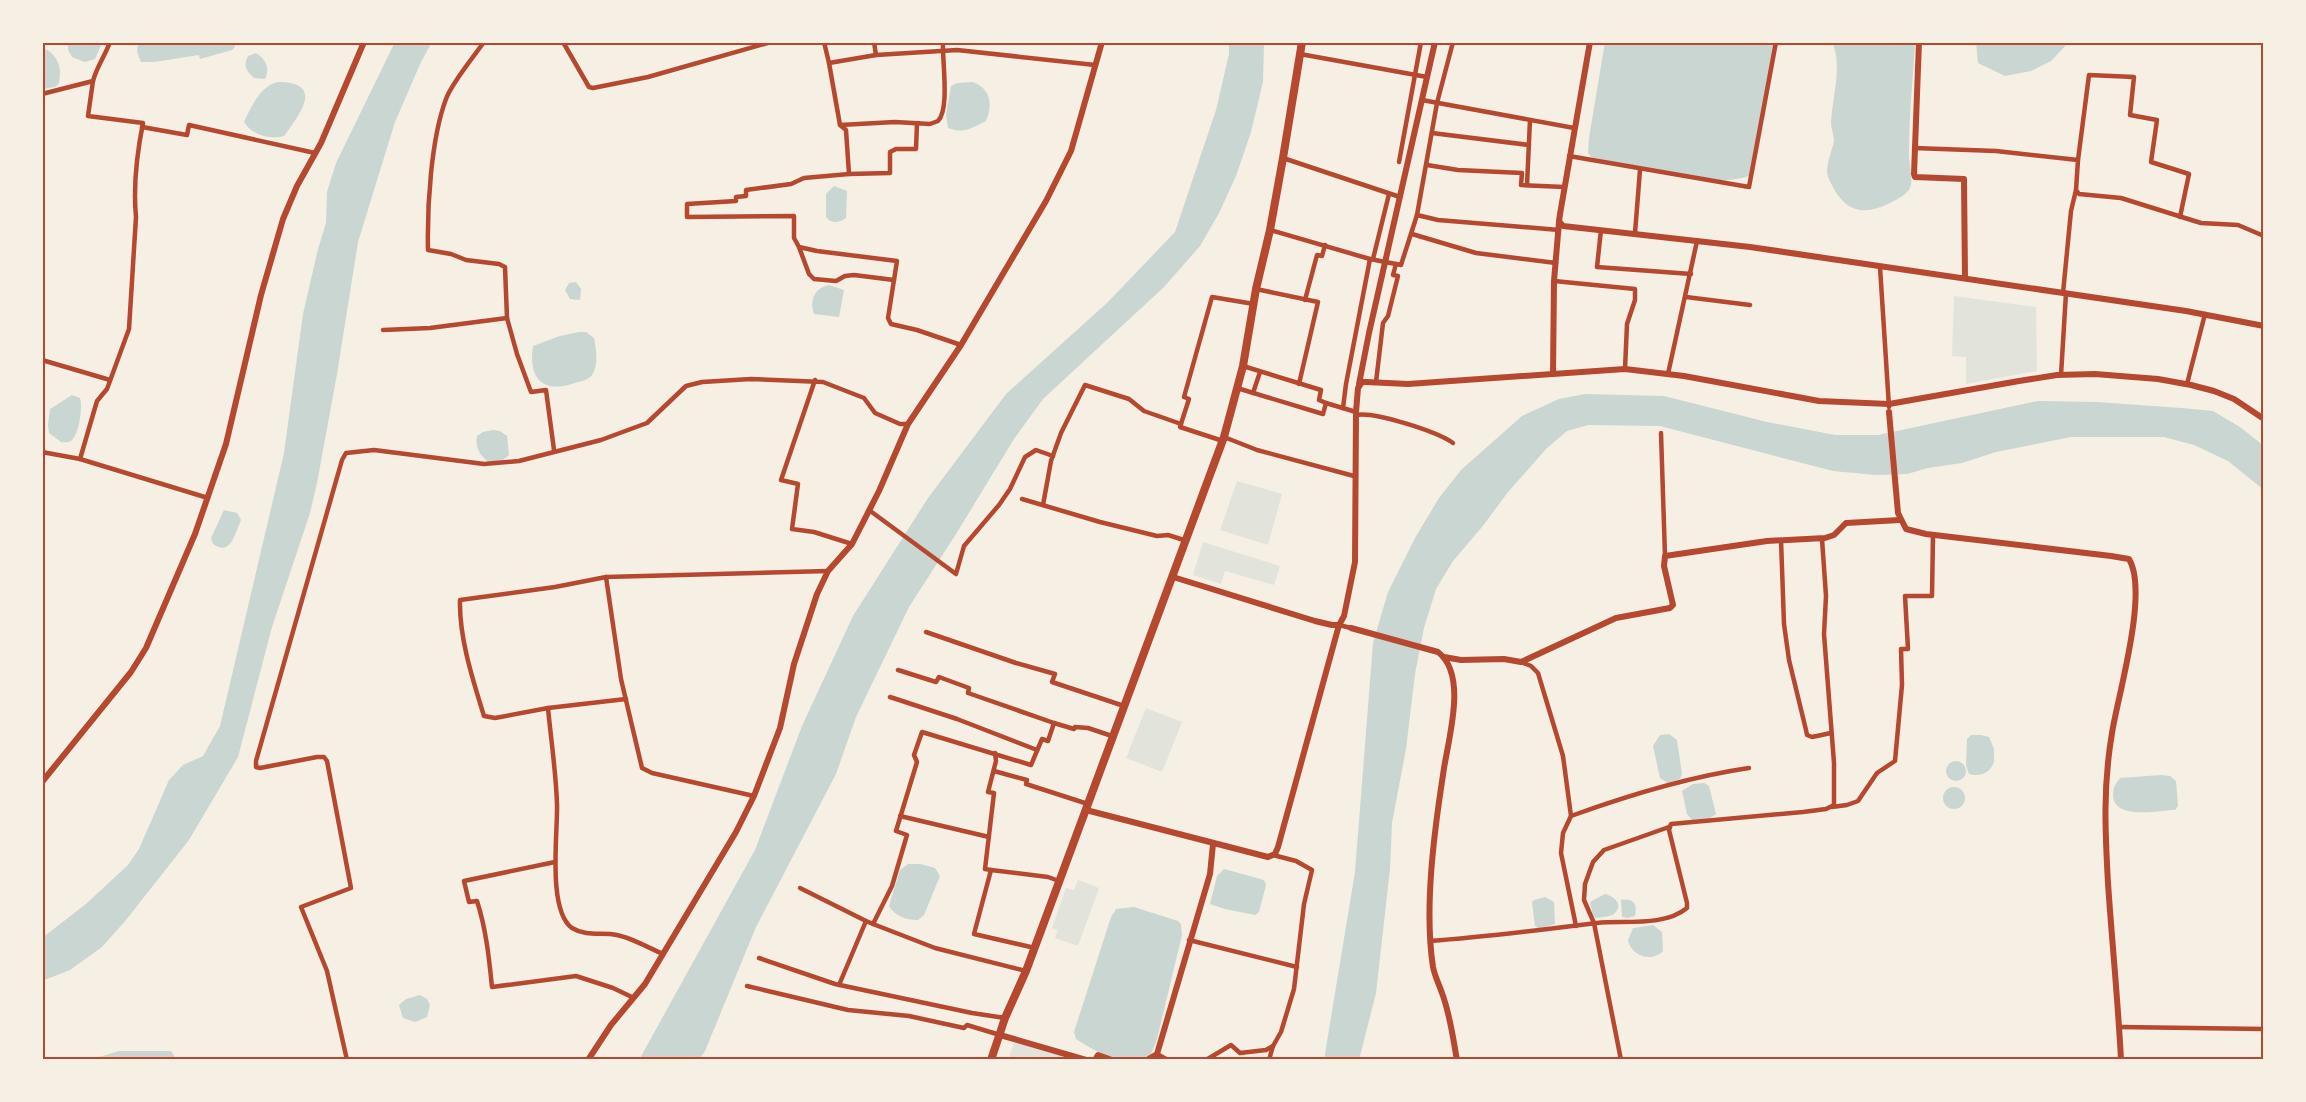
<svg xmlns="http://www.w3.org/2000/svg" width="2306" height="1102" viewBox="0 0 2306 1102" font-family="'Source Sans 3',sans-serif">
<rect width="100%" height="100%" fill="#f6efe4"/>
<g fill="#e2e4dc">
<path d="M1954 296 2036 307 2037 371 1966 384V357L1952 356Z"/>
<path d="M1237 481 1282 494 1268 545 1220 530Z"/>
<path d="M1203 542 1280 566 1274 585 1225 571 1221 584 1193 575Z"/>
<path d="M1146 708 1182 722 1162 772 1126 758Z"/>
<path d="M1078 880 1099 888 1078 946 1055 938 1058 930 1052 928 1066 888 1074 890Z"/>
<path d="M1015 1041 1076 1060H1008Z"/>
</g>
<g fill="#c9d6d2">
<path d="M68 42H102V43L95 59 85 62 72 57 68 50Z"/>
<path d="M138 42H233L235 47 232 50 200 59 199 55 154 62H141L137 52Z"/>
<path d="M395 42H432L421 62 395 122 358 242 337 374 317 483 310 513 272 627 238 757 189 840 126 920 102 947 70 970 42 981V938L86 904 128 865 139 849 169 780 183 765 203 756 220 726 284 453 303 314 318 249 326 223 327 192 336 163Z"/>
<path d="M1229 42H1264L1263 82 1251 132 1236 176 1219 213 1200 246 1164 287 1043 399 1014 439 956 534 909 607 856 717 836 774 756 927 705 1051 699 1060H639L755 850 802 726 853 616 928 498 1006 394 1108 302 1175 232 1216 110 1229 54Z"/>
<path d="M1605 42H1774L1754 163 1749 176C1709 190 1632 167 1591 157L1588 153 1589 138Z"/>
<path d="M1832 42H1915C1913 79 1909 115 1909 152 1908 162 1914 179 1910 188 1906 195 1898 199 1892 202 1867 215 1848 214 1834 189 1831 183 1828 179 1827 172 1827 161 1832 151 1834 141 1834 135 1831 129 1831 123 1832 98 1843 65 1832 42Z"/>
<path d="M1976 42H2069L2051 61 2031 71 2005 76 1978 63Z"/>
<path d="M42 47C58 55 62 66 59 83L55 87 42 89Z"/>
<path d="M256 53C266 59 270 68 265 79L254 78C246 71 243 66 248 56Z"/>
<path d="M278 82C325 82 300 114 284 136 271 140 252 135 244 122 251 107 261 85 278 82Z"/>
<path d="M973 82C991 89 993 105 986 121 972 128 964 134 948 128L946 115 951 86 957 83Z"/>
<path d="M834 186 847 191 846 218C839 223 831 224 826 217V194Z"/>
<path d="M576 282 581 289 580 300 570 299 565 290 569 283Z"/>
<path d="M829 285 844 290 839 317 814 314C809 300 815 288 829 285Z"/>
<path d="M579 332H586L594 338C596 349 599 365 592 375 589 380 581 381 575 383 543 394 528 379 533 346L560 336Z"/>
<path d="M1585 394 1664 396 1767 422 1835 435H1878L2038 401 2097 402 2181 408 2213 411 2240 427 2264 446V490L2228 461 2194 445 2164 437H2071L1996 452 1962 463 1928 468 1907 474 1876 475 1833 471 1660 426 1588 425 1567 431 1547 448 1508 492 1482 527 1453 561 1436 589 1424 628 1415 674 1406 749 1392 823 1390 869 1376 993 1359 1060H1324L1355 872 1373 643 1388 592 1415 538 1439 498 1461 470 1522 416 1559 399Z"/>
<path d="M72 395 80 398C83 407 79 435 71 441 68 443 64 442 61 442L49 433 48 425 50 409Z"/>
<path d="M493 430 500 431 507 436 509 455 503 460 489 462C480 456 475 448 477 436L483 432Z"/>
<path d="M224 510 237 513 241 520C235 533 231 557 213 544L211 538Z"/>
<path d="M1669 734 1677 740 1682 774 1680 779 1668 783 1660 778 1653 746 1660 735Z"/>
<path d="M1981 735 1989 737 1994 749V762C1990 773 1980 777 1969 774L1966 765 1967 739 1971 735Z"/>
<circle cx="1956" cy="771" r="10"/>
<path d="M2161 775 2170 776 2176 781 2178 806 2175 810C2159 810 2114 821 2113 795 2113 788 2115 784 2120 778Z"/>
<path d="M1704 783 1709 786 1716 814 1710 818 1692 820 1687 814 1682 791 1693 784Z"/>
<circle cx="1954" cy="798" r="11"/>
<path d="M908 864H920L935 868 940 876 924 915 918 920C906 920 895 916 889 906L900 870Z"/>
<path d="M1224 869 1264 880 1266 885 1259 912 1255 915 1225 909 1210 904 1217 876Z"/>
<path d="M1605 894C1613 896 1623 903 1616 912 1612 917 1602 917 1596 918L1593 915 1590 902Z"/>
<path d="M1545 897 1554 902 1555 924 1539 929 1535 926 1532 902 1534 900Z"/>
<path d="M1621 900C1633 898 1638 904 1635 916L1628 918 1622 917Z"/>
<path d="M1134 907 1178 921 1181 924 1182 935 1157 1039 1151 1054 1144 1060C1114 1060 1102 1056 1076 1039L1074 1032 1111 917 1116 909Z"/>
<path d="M1653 925 1662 932 1663 951C1652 963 1631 956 1628 940L1633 928Z"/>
<path d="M420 995 427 999 430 1005 427 1017 415 1022 403 1018 399 1005 406 999Z"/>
<path d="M119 1051H171L177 1060H89Z"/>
</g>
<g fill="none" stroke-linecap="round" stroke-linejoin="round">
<g stroke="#b5482f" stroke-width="4.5">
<path d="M484 42C474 56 451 84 446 99 431 139 427 207 428 250L451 254 466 260 499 264 505 267 507 318 517 354 531 392 546 390 554 450"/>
<path d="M563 42 589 87 593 88 648 77 771 42"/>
<path d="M824 42 829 63 876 55"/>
<path d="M874 42 876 55 957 50 1095 65"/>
<path d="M1300 54 1427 77"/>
<path d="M829 63 840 125 846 130 849 174 804 178 791 184 746 190V196L736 197V201L687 204V217L794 216V238L799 247 817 251 897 261 888 318 891 324 917 330 961 345"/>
<path d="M93 81C97 66 105 56 110 42"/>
<path d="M42 94 93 81 88 116 143 123C137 153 133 186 136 217L129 329 107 389 97 401 80 459"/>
<path d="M1422 100 1574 128"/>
<path d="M840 125 895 122 930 124 938 121C950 109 942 60 943 42"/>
<path d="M142 127 187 135 189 125 315 153"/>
<path d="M1432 133 1529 145"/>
<path d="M1914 148 1996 151 2078 160 2076 190 2079 194 2121 198 2201 223 2238 225 2264 236"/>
<path d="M1569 156 1749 187 1776 42"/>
<path d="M1283 158 1400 197"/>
<path d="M2078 160 2089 75 2134 77 2130 115 2157 120 2151 162 2189 174 2180 217"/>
<path d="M1399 162 1421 42"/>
<path d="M1427 165 1458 170 1522 173 1521 185 1564 187"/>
<path d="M849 174 890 173V152L896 149H916L917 123"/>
<path d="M1527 185 1530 120"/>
<path d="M1417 215 1438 220 1559 230"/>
<path d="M1270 230 1370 259 1401 265 1417 215 1437 103 1453 42"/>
<path d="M1601 230 1597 267 1691 274"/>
<path d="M1635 233 1640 170"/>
<path d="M1412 234 1476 253 1556 263"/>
<path d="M799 247 809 274 814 279 836 281 845 276 854 275 894 280"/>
<path d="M1373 259 1389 194"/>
<path d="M1880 267 1889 407"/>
<path d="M1554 281 1635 289V300L1627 324 1625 369"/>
<path d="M1256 289 1318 302 1299 384"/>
<path d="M2063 293 2071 211 2076 190"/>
<path d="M1686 297 1750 305"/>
<path d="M1305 300 1317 255 1322 256 1325 245"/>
<path d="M383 330 430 328 507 318"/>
<path d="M42 360 110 380"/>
<path d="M1243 366 1321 390 1319 400 1326 403"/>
<path d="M1668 374 1697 241"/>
<path d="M2061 375 2066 293"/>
<path d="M815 380 781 480 798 484 792 529 814 532 852 544"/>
<path d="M1376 382 1383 323 1388 316 1398 276 1393 275 1396 264"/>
<path d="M2187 384 2205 314"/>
<path d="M1237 388 1323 414 1326 403 1356 412"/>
<path d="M1253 393 1260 372"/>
<path d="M1343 408 1346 384 1370 259"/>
<path d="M1356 415C1374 411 1438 432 1453 443"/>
<path d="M1661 433 1665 556"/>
<path d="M1224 437 1257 450 1354 476"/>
<path d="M1223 441 1180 427 1189 399 1184 397 1212 297 1254 304"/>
<path d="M42 452 80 459 208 498"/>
<path d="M1022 499 1100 522 1157 536 1168 535 1187 541"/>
<path d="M1043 505 1051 461 1061 433 1085 385 1129 399 1144 411 1181 424"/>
<path d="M869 510 956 574 964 546 999 505 1010 489 1025 457 1036 450 1053 456"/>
<path d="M1781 540 1784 624 1789 660 1806 730 1807 735 1812 737 1831 733"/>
<path d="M606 577 621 679 642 768 652 773 754 796"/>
<path d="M1339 625 1351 628"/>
<path d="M926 632 1016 663 1055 674 1052 682 1124 706"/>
<path d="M1521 662 1531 666 1538 673 1563 756 1571 816 1563 833 1561 853 1576 926"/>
<path d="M898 670 936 682 939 677 969 688 968 693 1054 723"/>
<path d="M890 697 957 719 1037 750"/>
<path d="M626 699 548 708C551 740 556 772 557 804 558 831 547 910 572 928 587 937 601 932 617 935 632 938 649 948 663 954"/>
<path d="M548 708 495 718 484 716C473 680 459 638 460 600L555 587 606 577 828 571"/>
<path d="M995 753 996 761 988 792 994 793 985 869 991 870 974 934 1035 948"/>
<path d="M994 771 1027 780 1026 784 1088 804"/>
<path d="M1832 807 1847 805 1858 801 1877 773 1895 761 1902 685 1901 649H1908L1905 596H1932L1933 535"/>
<path d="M900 816 989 837"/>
<path d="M1571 816C1629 795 1687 777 1749 768"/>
<path d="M555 862 464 881 469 902 477 901C486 929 489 957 492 987L576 976 613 988 634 998"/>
<path d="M991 870 1048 877 1059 881"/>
<path d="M800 888 866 921"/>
<path d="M1189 940 1297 967"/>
<path d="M1430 941C1486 937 1541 930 1597 923 1624 920 1664 927 1687 908V903L1669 830 1671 824 1803 812 1826 809 1834 805V763L1824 634 1826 596 1822 539"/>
<path d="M759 958 835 984 972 1013 1005 1018"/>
<path d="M1026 971 935 948 873 924 892 886 907 835 896 831 917 762 914 755 922 732 1031 765 1042 739 1048 741 1054 723 1074 729 1075 727 1088 728 1112 736"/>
<path d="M839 985 866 921 873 924"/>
<path d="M747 986 848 1010 909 1016 964 1028 967 1025 1000 1035"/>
<path d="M2119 1027 2264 1029"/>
<path d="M1157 1054 1168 1060"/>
<path d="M347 1060 327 971 301 907 351 888 327 761 324 757H317L260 768 256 767V761L342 460 346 453 374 450 484 464 519 461 601 440 647 423 686 386 702 382 751 379 823 382 864 398 875 413 900 424H908"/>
<path d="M1206 1060 1231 1045 1240 1053 1266 1050 1273 1046 1281 1032 1294 989 1304 904 1312 870 1296 861 1273 855"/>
<path d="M1269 1060 1273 1046"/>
<path d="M1621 1060 1594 923 1584 900 1585 884 1593 862 1604 850 1669 827"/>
</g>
<g stroke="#b5482f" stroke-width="6">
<path d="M1590 42 1560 214 1559 221 1563 226 1750 247 2186 311 2264 326"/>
<path d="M1919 42 1914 174 1915 177 1964 179 1965 278"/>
<path d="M1553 374 1554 281 1559 222"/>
<path d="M1359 384 1369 333 1435 42"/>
<path d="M1889 412 1898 513 1906 529 1926 534 2111 556 2129 559C2149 592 2118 695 2112 733 2103 786 2105 830 2108 883 2112 942 2118 1001 2121 1060"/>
<path d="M1173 577 1315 621 1332 625H1339L1344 616 1355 562 1356 412 1358 388 1362 382H1366L1408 384 1625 369 1684 376 1819 401 1889 404 2019 381 2057 375 2095 374 2158 379 2191 385 2214 391 2234 399 2264 419"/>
<path d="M1351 628 1438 652C1469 676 1447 742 1443 775 1434 833 1424 909 1433 967 1435 977 1439 984 1442 993 1450 1014 1453 1038 1457 1060"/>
<path d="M1444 657 1461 660 1504 659 1521 662 1616 618 1670 608 1673 605 1664 566 1665 556 1767 541 1825 538 1834 535 1846 523 1900 520"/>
<path d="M42 782 131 672 146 648 195 534 226 444 261 295 283 219 297 186 321 143 364 42"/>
<path d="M1086 810 1268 857 1275 854 1278 847 1339 625"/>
<path d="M1000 1035 1086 1060"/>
<path d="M588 1060 611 1025 645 984 736 832 754 796 780 728 794 664 817 594 828 571 852 544 879 491 908 424 961 345 1046 201 1071 151 1102 42"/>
<path d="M1095 1060 1098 1055 1112 1060"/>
<path d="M1147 1060 1157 1054 1210 874 1213 844"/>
</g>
<path stroke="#b5482f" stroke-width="8" d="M991 1060 1005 1018 1026 971 1224 437 1243 366 1256 289 1270 230 1283 158 1302 42"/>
</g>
<rect width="2306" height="1102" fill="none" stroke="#f6efe4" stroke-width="87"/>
<rect x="44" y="44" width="2218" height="1014" fill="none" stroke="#b5482f" stroke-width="2"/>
</svg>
